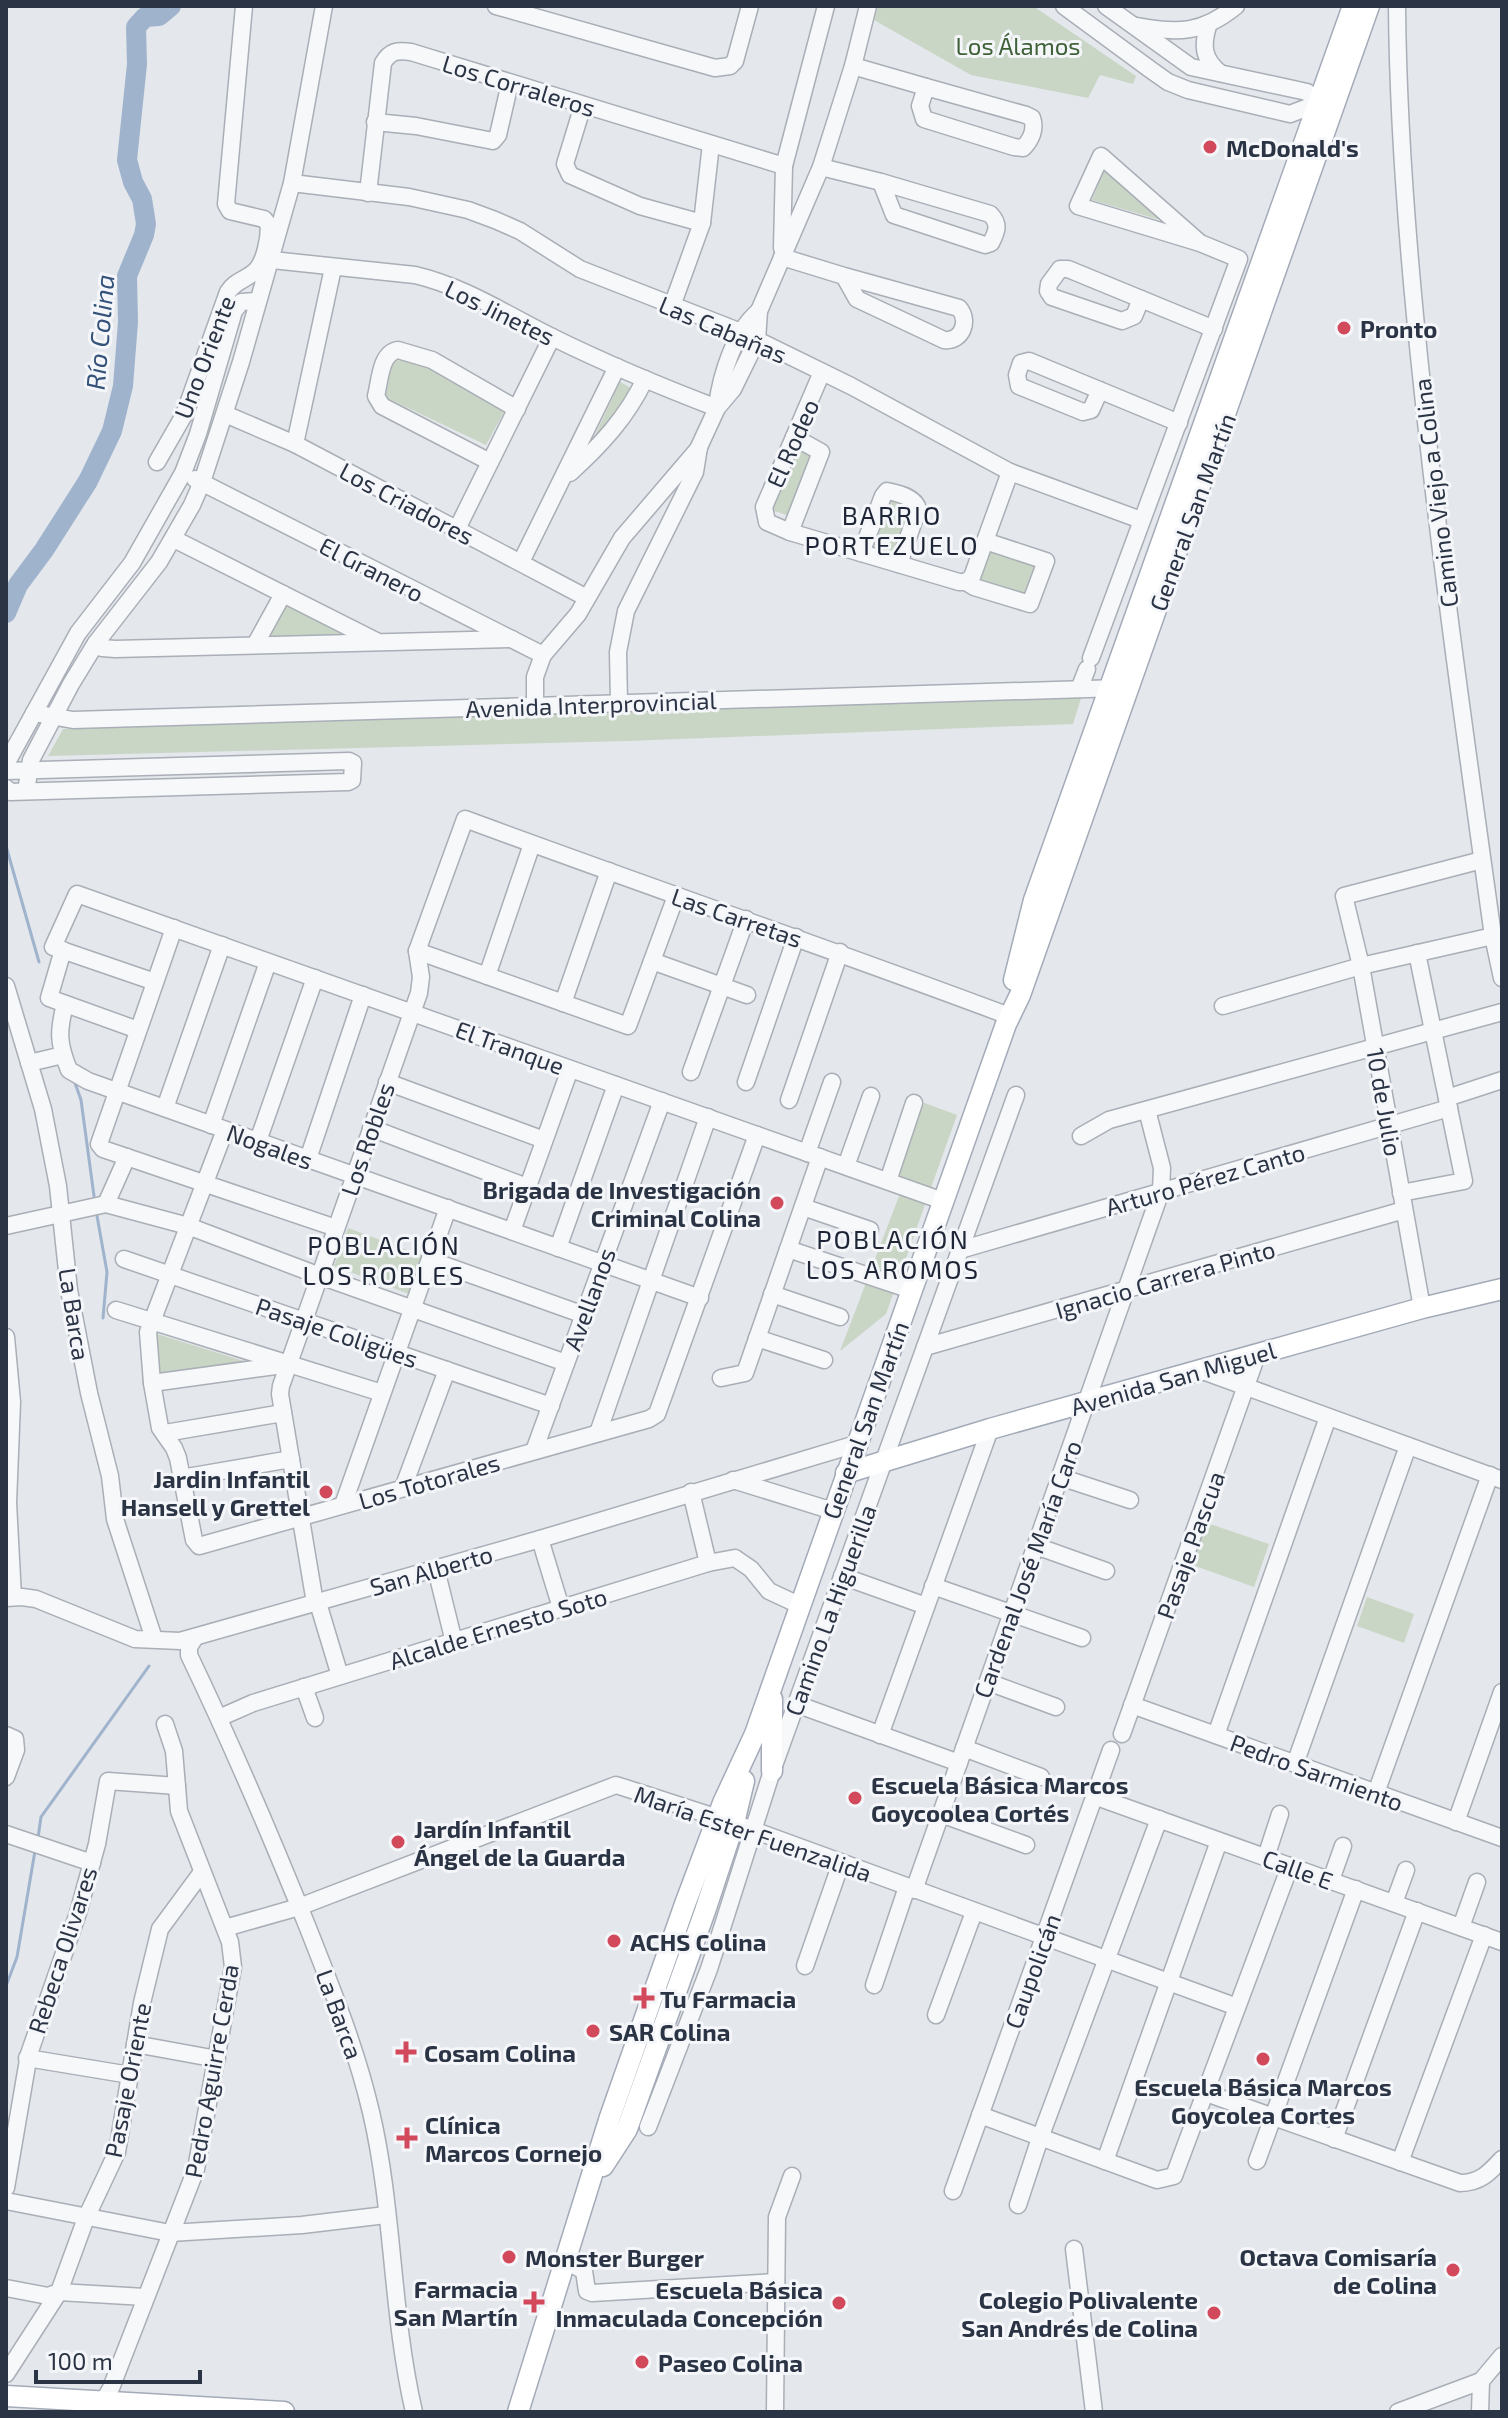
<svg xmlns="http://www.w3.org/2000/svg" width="1508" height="2418" viewBox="0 0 1508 2418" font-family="'Exo 2',sans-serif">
<rect width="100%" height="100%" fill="#e4e7ec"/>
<g fill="#c9d6c5">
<path d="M878 6H1033L1136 76 1133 84 1100 75 1088 98 971 75 874 20Z"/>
<path d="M1106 165 1174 224 1092 200Z"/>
<path d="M393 360 424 362 489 400 504 412 486 445 385 397Z"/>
<path d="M620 382 631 388 626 402 590 446Z"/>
<path d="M799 448 815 454 790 516 771 510Z"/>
<path d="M889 498 913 508 897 555 871 547Z"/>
<path d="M991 547 1040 564 1029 598 977 583Z"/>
<path d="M284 604 351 635 268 636Z"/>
<path d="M1082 695 1073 724 628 741 48 756 63 729 627 712Z"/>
<path d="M922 1102 957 1115 886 1314 840 1351 904 1183 896 1178Z"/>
<path d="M348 1228 426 1257 412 1295 334 1266Z"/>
<path d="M151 1332 247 1362 157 1376Z"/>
<path d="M1198 1520 1269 1544 1254 1587 1184 1562Z"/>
<path d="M1367 1597 1414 1614 1404 1643 1357 1626Z"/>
</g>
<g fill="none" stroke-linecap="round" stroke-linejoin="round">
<g stroke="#9fb4cc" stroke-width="3">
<path d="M6 846 39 962"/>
<path d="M75 1083 81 1100 94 1196"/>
<path d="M97 1216 107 1272 103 1318"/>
<path d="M38 1838 41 1817 149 1666"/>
<path d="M6 1986 17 1957 35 1851"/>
</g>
<path stroke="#9fb4cc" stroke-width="20" d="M6 613 18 585 44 550 88 481 112 431 123 386 128 322 127 276 144 235 146 224 142 199 133 182 127 160 137 64 136 27 145 17 159 16 171 6"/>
<defs>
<g id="minor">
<path d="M496 6 715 68 730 66 735 61 750 6"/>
<path d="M1064 6 1151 70 1168 82 1188 90 1290 114 1319 103"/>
<path d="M1106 6 1191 67 1307 92 1319 103 1325 105"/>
<path d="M1397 6C1398 136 1409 265 1423 394 1442 575 1468 756 1493 936L1502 978"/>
<path d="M1137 26C1178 34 1203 33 1236 6"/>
<path d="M1208 26C1202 46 1203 59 1220 73"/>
<path d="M853 66 926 87"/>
<path d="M926 87 1026 115 1032 118C1036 129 1031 140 1023 148L1014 147 924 119 920 106Z"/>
<path d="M583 105 565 164 570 175 640 206 702 223"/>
<path d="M375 122 416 126 493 141 498 135 510 83"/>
<path d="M821 167 881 182"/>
<path d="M881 182 990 214C1000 224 997 231 991 243L985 245 894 215Z"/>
<path d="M292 183 409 197 468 210 495 220 520 231 580 269 741 332 851 386 1010 472 1141 520"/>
<path d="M368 193 383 63C390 51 397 50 411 52L784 166"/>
<path d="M782 248 784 166 826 6"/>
<path d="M782 257 844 276 857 299 944 340C962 342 970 321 959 308L844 276"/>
<path d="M272 260 415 275C466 287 507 315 554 338 607 364 662 387 717 408"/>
<path d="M1060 269H1068L1141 299 1134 316 1122 321 1052 297 1048 291 1049 284Z"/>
<path d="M1141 299 1214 329"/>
<path d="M672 306 702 223 711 144"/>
<path d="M822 372 764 507 767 522 790 532 959 582H966L974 587 1030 604 1046 561 985 541"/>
<path d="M1100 390 1091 410 1083 412 1019 386 1017 375 1021 363 1029 361 1179 423"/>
<path d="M717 406C721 375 734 332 759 311"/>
<path d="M225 414 295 444 587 598"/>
<path d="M295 444 333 268"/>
<path d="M157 462 184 415 228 292C235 281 243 281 253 273 265 264 269 239 269 225L264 219 230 211 226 204 244 6"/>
<path d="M490 462 382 406 376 396C380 381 380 353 398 350L432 360 517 409"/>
<path d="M570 473C601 445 627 417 645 379"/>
<path d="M195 479 543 655"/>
<path d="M457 529 552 337"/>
<path d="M790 532 821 452 794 437"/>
<path d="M174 539 376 641"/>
<path d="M861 553 883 496 887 491C898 493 915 497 918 509L899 564"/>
<path d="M521 562 617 367"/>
<path d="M966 582 972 577 1010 472"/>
<path d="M96 643 102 648 115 649 512 639"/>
<path d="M255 645 283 594"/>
<path d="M1091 658 1239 259 1200 243 1101 156 1078 206 1200 243"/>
<path d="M1080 687 1087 669"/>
<path d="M619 702 618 652 626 611 695 472 699 447 717 408 733 389 757 340 759 311 821 167 853 66 868 6"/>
<path d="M535 707V677L543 655 578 614 622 538 699 448"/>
<path d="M34 713 73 720 1119 688"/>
<path d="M6 764 78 633 132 563 183 473 198 434 234 311 241 302 258 301"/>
<path d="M6 771 349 761 353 763 352 780 348 782 10 792 6 788"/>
<path d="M26 791 31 760 71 684 96 643 159 562 192 505 202 482 241 362 292 183 324 6"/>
<path d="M174 928 99 1144 103 1149 336 1228"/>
<path d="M63 950 49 998 138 1030"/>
<path d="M417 951 628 1026 676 896"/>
<path d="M652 961 747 995"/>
<path d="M487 976 532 844"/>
<path d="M155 982 53 947 77 894 943 1201"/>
<path d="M6 986 43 1109 58 1186 69 1290 89 1393 110 1476 115 1519 154 1639"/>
<path d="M563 1003 609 871"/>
<path d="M65 1004C58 1032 58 1043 69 1070L88 1081 700 1298"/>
<path d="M1223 1006 1361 966 1493 936"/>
<path d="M29 1063 63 1055"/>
<path d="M691 1072 746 919"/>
<path d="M387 1082 544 1140"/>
<path d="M746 1082 796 937"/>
<path d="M1447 1098 1502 1080"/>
<path d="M789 1100 840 952"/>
<path d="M165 1108 222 945"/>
<path d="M211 1125 268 962"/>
<path d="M371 1128 527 1187"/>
<path d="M225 1130 148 1332 152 1383 160 1428 174 1448 178 1458 194 1540 199 1546 649 1419 657 1414 757 1135"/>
<path d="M1081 1136 1109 1120 1502 1012"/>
<path d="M258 1141 315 978"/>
<path d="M807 1153 832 1082"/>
<path d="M308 1159 363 995"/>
<path d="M846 1166 871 1096"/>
<path d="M888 1181 914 1103"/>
<path d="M1401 1193 1464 1181 1417 953"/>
<path d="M106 1204 127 1157"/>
<path d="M803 1207 870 1230"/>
<path d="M6 1226 106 1204 188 1226 320 1276 566 1363"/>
<path d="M512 1231 570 1069"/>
<path d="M558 1248 616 1085"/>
<path d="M788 1249 911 1290"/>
<path d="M960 1250 1449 1108"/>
<path d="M124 1259 551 1406"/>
<path d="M430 1260 584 1315"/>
<path d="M772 1294 840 1317"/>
<path d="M1422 1308 1361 966 1344 896 1482 860"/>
<path d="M116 1310 382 1393"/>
<path d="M6 1337 12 1402 8 1503 13 1597"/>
<path d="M757 1338 824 1360"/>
<path d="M925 1347 1404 1210"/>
<path d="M1200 1370 1502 1480"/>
<path d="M721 1378 745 1373 820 1157"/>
<path d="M152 1383 283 1365"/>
<path d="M165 1433 283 1413"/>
<path d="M598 1433 708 1117"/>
<path d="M534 1451 662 1101"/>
<path d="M1060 1477 1130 1500"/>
<path d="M181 1478 291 1459"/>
<path d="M733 1480 833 1511"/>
<path d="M403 1488 447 1370"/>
<path d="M343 1505 448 1208"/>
<path d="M540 1539 561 1608"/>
<path d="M1036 1546 1106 1571"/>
<path d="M708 1563 735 1558 751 1569 769 1591 799 1605"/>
<path d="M436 1569 454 1642"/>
<path d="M842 1576 926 1606"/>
<path d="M933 1586 1082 1638"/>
<path d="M6 1598 22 1597 36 1599 135 1639 180 1641 540 1539 856 1444"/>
<path d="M315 1603 280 1394 281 1386 419 993 421 977 417 951 465 819C646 886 828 948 1009 1016"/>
<path d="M318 1603 340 1676"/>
<path d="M194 1639 189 1647V1655C232 1745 271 1836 308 1928 332 1989 356 2048 371 2112 394 2210 391 2313 414 2412"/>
<path d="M988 1682 1056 1707"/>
<path d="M304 1687 315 1718"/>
<path d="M796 1704 959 1763"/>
<path d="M1132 1705 1502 1838"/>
<path d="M219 1718 253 1703 708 1563 691 1492"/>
<path d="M1122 1734 1257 1355"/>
<path d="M6 1735 15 1739 16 1750 6 1777"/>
<path d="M880 1735 990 1429"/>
<path d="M1216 1735 1328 1417"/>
<path d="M964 1748 1041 1777"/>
<path d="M1295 1764 1408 1446"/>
<path d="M1376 1793 1490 1475"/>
<path d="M1094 1796 1502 1942"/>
<path d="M941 1814 1026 1845"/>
<path d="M1456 1822 1502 1692"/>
<path d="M6 1834 92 1863"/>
<path d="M1266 1857 1280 1814"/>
<path d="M1331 1880 1343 1846"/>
<path d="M914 1890 1161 1191 1162 1168 1147 1110"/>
<path d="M1394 1903 1406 1870"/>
<path d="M1461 1927 1477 1882"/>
<path d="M225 1928 299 1907 616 1785 734 1823 1237 2007"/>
<path d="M805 1966 841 1863"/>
<path d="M874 1985 907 1887"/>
<path d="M936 2015 974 1912"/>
<path d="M135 2044 217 2059"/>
<path d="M27 2058 130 2075"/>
<path d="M1206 2093 1460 2183C1480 2183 1489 2173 1502 2159"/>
<path d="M980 2115 1157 2180 1174 2176 1290 1866"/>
<path d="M648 2127 709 1969 772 1771 1016 1095"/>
<path d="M1334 2139 1417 1911"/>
<path d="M1105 2161 1219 1841"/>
<path d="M1257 2161 1356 1889"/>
<path d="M1400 2162 1484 1935"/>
<path d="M6 2188 29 2054 78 1913 97 1844 108 1781 177 1786"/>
<path d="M953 2191 1111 1750"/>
<path d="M6 2201 170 2233 302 2225 386 2215"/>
<path d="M1018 2205 1040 2138 1159 1819"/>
<path d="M1074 2249 1094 2412"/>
<path d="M566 2261 584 2271 587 2291 592 2293 776 2282"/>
<path d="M6 2288 48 2296 59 2292 145 2297"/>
<path d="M6 2374 59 2292 86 2218 117 2152 142 2003 160 1929 202 1872"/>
<path d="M97 2412 111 2388 196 2169 233 1967 230 1942 179 1811 174 1751 165 1724"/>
<path d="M775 2412 777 2217 792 2176"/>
<path d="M1398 2412 1481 2381"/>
<path d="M1480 2412 1481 2381 1502 2356"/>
</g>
<g id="major">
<path d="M1014 980 1034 900 1353 6"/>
<path d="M846 1473 990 1429 1422 1308 1502 1289"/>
<path d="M772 1699V1771"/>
<path d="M603 2166 627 2129 705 1911 734 1823 744 1781"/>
<path d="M6 2396 284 2412"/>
<path d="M518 2412 610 2117 685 1904 723 1803 755 1734 1006 1024 1020 995 1369 6"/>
</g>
</defs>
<use href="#minor" stroke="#a9aeb7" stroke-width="19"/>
<use href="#major" stroke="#a3abb8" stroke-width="23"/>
<use href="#minor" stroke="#f7f8fa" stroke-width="16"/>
<use href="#major" stroke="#fff" stroke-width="20"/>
</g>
<g fill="#d1495b" stroke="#f4f6f9" stroke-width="3">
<circle cx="1210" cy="147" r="8"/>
<circle cx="1344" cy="328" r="8"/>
<circle cx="777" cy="1203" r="8"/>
<circle cx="326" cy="1492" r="8"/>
<circle cx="855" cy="1798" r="8"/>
<circle cx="398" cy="1842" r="8"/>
<circle cx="614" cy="1941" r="8"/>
<path d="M640 1986h8v8h8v8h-8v8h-8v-8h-8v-8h8z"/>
<circle cx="593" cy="2031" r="8"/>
<path d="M402 2040h8v8h8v8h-8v8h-8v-8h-8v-8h8z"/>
<circle cx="1263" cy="2059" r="8"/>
<path d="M403 2126h8v8h8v8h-8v8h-8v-8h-8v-8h8z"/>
<circle cx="509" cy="2257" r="8"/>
<circle cx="1453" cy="2270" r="8"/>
<path d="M530 2290h8v8h8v8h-8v8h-8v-8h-8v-8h8z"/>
<circle cx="839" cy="2303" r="8"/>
<circle cx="1214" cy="2313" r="8"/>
<circle cx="642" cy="2362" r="8"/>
</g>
<g text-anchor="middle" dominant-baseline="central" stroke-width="6" stroke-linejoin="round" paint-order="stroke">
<g font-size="24" fill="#3f6138" stroke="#f4f6f9">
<text x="1018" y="45">Los Álamos</text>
</g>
<g font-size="24" fill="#2b3445" stroke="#f4f6f9">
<text transform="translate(519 85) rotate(17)">Los Corraleros</text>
<text transform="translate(500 312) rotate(26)">Los Jinetes</text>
<text transform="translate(723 329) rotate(23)">Las Cabañas</text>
<text transform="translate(204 357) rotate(-69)">Uno Oriente</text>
<text transform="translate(792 443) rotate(-66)">El Rodeo</text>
<text transform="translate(1435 493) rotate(-97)">Camino Viejo a Colina</text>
<text transform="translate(407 503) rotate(28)">Los Criadores</text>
<text transform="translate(1192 512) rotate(-70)">General San Martín</text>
<text transform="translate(372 569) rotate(27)">El Granero</text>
<text transform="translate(591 704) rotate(-2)">Avenida Interprovincial</text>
<text transform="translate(737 917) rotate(19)">Las Carretas</text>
<text transform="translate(510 1047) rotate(20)">El Tranque</text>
<text transform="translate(1385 1102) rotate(80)">10 de Julio</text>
<text transform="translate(367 1139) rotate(-71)">Los Robles</text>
<text transform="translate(270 1146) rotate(20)">Nogales</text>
<text transform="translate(1205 1179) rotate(-16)">Arturo Pérez Canto</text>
<text transform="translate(1165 1279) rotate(-16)">Ignacio Carrera Pinto</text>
<text transform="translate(589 1299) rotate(-70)">Avellanos</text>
<text transform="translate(75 1314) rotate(81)">La Barca</text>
<text transform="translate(337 1332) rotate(19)">Pasaje Coligües</text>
<text transform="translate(1173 1378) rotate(-16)">Avenida San Miguel</text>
<text transform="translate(865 1420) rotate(-70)">General San Martín</text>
<text transform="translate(429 1481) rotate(-16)">Los Totorales</text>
<text transform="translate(1190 1545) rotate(-70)">Pasaje Pascua</text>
<text transform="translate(1027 1569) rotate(-70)">Cardenal José María Caro</text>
<text transform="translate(431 1570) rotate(-16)">San Alberto</text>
<text transform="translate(830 1610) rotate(-70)">Camino La Higuerilla</text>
<text transform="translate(498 1628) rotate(-17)">Alcalde Ernesto Soto</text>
<text transform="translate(1317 1772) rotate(20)">Pedro Sarmiento</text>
<text transform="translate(753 1833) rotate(19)">María Ester Fuenzalida</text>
<text transform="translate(1298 1869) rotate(20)">Calle E</text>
<text transform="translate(62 1950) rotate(-72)">Rebeca Olivares</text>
<text transform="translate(1032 1971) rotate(-70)">Caupolicán</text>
<text transform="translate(340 2014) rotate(70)">La Barca</text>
<text transform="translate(211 2071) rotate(-80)">Pedro Aguirre Cerda</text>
<text transform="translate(127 2080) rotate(-79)">Pasaje Oriente</text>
</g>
<g font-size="24" font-weight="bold" fill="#2b3445" stroke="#f4f6f9" text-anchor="start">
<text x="1226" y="147">McDonald's</text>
<text x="1360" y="328">Pronto</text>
<text x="761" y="1189" text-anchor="end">Brigada de Investigación<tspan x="761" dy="28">Criminal Colina</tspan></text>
<text x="310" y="1478" text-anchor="end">Jardin Infantil<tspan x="310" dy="28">Hansell y Grettel</tspan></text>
<text x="871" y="1784">Escuela Básica Marcos<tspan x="871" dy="28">Goycoolea Cortés</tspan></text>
<text x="414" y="1828">Jardín Infantil<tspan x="414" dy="28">Ángel de la Guarda</tspan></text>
<text x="630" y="1941">ACHS Colina</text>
<text x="660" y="1998">Tu Farmacia</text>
<text x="609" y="2031">SAR Colina</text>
<text x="424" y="2052">Cosam Colina</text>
<text x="1263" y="2086" text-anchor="middle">Escuela Básica Marcos<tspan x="1263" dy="28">Goycolea Cortes</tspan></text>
<text x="425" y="2124">Clínica<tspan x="425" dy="28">Marcos Cornejo</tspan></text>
<text x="1437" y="2256" text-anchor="end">Octava Comisaría<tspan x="1437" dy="28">de Colina</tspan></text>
<text x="525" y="2257">Monster Burger</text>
<text x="518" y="2288" text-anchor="end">Farmacia<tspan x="518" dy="28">San Martín</tspan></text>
<text x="823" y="2289" text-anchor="end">Escuela Básica<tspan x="823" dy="28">Inmaculada Concepción</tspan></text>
<text x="1198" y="2299" text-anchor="end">Colegio Polivalente<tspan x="1198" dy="28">San Andrés de Colina</tspan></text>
<text x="658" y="2362">Paseo Colina</text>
</g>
<g font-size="26" font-style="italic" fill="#34527a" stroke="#f4f6f9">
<text transform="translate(99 332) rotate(-85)">Río Colina</text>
</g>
<g font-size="26" letter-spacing="2" fill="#1d2536" stroke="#f4f6f9">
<text x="892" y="514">BARRIO<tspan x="892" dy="30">PORTEZUELO</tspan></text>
<text x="893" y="1238">POBLACIÓN<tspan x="893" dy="30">LOS AROMOS</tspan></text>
<text x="384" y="1244">POBLACIÓN<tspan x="384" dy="30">LOS ROBLES</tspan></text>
</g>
</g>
<rect width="1508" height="2418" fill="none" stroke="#2b3445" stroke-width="16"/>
<path d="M36 2370v12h164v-12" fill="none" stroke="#2b3445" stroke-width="4"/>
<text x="48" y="2370" font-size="24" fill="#2b3445" stroke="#f4f6f9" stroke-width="6" paint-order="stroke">100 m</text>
</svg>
